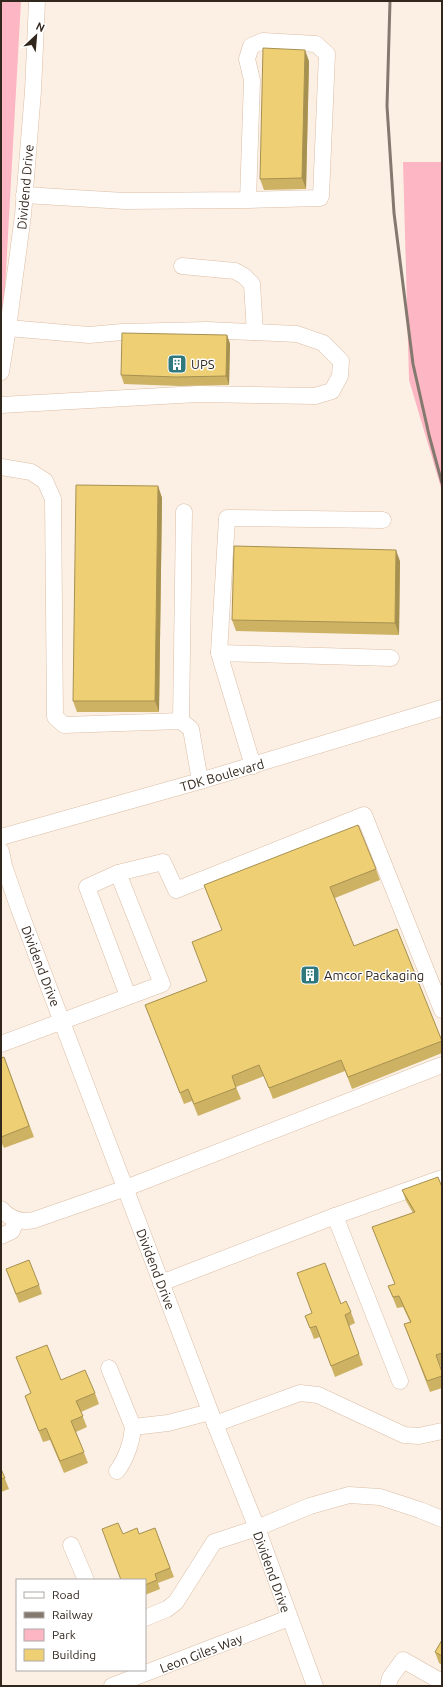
<svg xmlns="http://www.w3.org/2000/svg" width="443" height="1687" viewBox="0 0 443 1687" font-family="Ubuntu,sans-serif">
<rect width="100%" height="100%" fill="#fcf0e5"/>
<g fill="#fdb6c3">
<path d="M1 1H21L1 361Z"/>
<path d="M403 162H442V491L409 380Z"/>
</g>
<g fill="none" stroke-linecap="round" stroke-linejoin="round">
<defs>
<g id="minor">
<path d="M24 195 125 201 248 200 252 80 247 59 251 46 263 41 316 44 327 54 321 196 320 198 248 200"/>
<path d="M182 266 235 271 244 276 252 284 255 332"/>
<path d="M1 372 8 328 23 215 33 91 37 1"/>
<path d="M1 405 198 394 315 396 332 391 340 376 341 361 323 343 297 334 207 330 122 332 89 335 8 328"/>
<path d="M1 467 31 472 45 481 53 499 55 717 64 725 181 721 191 729 200 781"/>
<path d="M219 653 227 518 383 520"/>
<path d="M181 721 184 512"/>
<path d="M253 766 219 653 391 658"/>
<path d="M1 837 200 781 442 708"/>
<path d="M1 851 4 866 19 909 215 1424 257 1528 315 1686"/>
<path d="M118 873 163 862 176 890 364 815 442 1010"/>
<path d="M1 1044 162 984 118 873 87 887 128 996"/>
<path d="M1 1209C10 1219 21 1223 34 1220L126 1188 442 1065"/>
<path d="M335 1216 400 1381"/>
<path d="M1 1236 12 1231 16 1220"/>
<path d="M161 1283 335 1216 442 1178"/>
<path d="M109 1368 133 1427 168 1423 210 1412"/>
<path d="M215 1424 300 1393 318 1395 404 1435 419 1436 442 1431"/>
<path d="M117 1471C126 1459 132 1442 133 1427"/>
<path d="M71 1545 86 1580"/>
<path d="M145 1618 167 1609 176 1602 214 1542 257 1528 310 1506 349 1495 380 1497 420 1510 442 1519"/>
<path d="M112 1686 289 1618"/>
<path d="M388 1686 390 1678 403 1660 442 1682"/>
</g>
</defs>
<use href="#minor" stroke="#dbbda4" stroke-width="17"/>
<use href="#minor" stroke="#fff" stroke-width="16"/>
<path stroke="#84796e" stroke-width="3" d="M390 1 387 106 394 213 413 364 429 435 442 483"/>
</g>
<g fill="#cdb264">
<path d="M309 61 306 189 264 190 260 179Z"/>
<path d="M227 335 230 344 229 385 179 386 124 384 121 375Z"/>
<path d="M158 486 162 498 159 712H77L73 701Z"/>
<path d="M400 561 399 635 236 631 232 620Z"/>
<path d="M376 869 380 880 335 898 354 946 397 929 442 1042V1053L352 1089 345 1071 273 1099 264 1076 236 1087 241 1099 198 1116 192 1101 184 1104 145 1005 207 981 222 930 204 885Z"/>
<path d="M4 1057 34 1137 4 1148 1 1142V1058Z"/>
<path d="M442 1187V1365L440 1366 442 1372V1388L430 1392 404 1324 410 1322 403 1307 397 1308 388 1286 395 1284 372 1227 413 1213 406 1201 402 1190Z"/>
<path d="M9 1277 39 1285 42 1294 19 1303Z"/>
<path d="M341 1304 351 1312 355 1323 349 1326 363 1365 335 1377 320 1337 314 1339 305 1316Z"/>
<path d="M16 1357 61 1380 95 1393 99 1404 81 1412 87 1427 76 1432 88 1463 64 1473 50 1440 43 1442 29 1407 25 1396 31 1393Z"/>
<path d="M1 1469 9 1489 1 1492Z"/>
<path d="M155 1528 174 1577 158 1583 160 1589 145 1595V1580L123 1534H139Z"/>
<path d="M442 1640V1665L439 1663 435 1652Z"/>
</g>
<g fill="#a79151">
<path d="M305 50 309 61 306 189 302 178Z"/>
<path d="M227 335 230 344 229 385 226 376Z"/>
<path d="M158 486 162 498 159 712 155 701Z"/>
<path d="M396 550 400 561 399 635 395 623Z"/>
</g>
<g fill="#eecf74" stroke="#a79151">
<path d="M263 48 305 50 302 178 260 179Z"/>
<path d="M122 333 227 335 226 376 176 377 121 375Z"/>
<path d="M76 485 158 486 155 701H73Z"/>
<path d="M234 546 396 550 395 623 232 620Z"/>
<path d="M358 825 376 869 330 887 354 946 397 929 442 1041 348 1077 341 1060 269 1088 259 1065 232 1076 236 1088 194 1104 188 1089 180 1093 145 1005 207 981 192 942 222 930 204 885Z"/>
<path d="M4 1057 29 1126 1 1137V1058Z"/>
<path d="M438 1177 442 1187V1353L436 1355 442 1372V1376L427 1381 404 1324 411 1322 399 1296 393 1297 388 1286 395 1284 372 1227 415 1212 402 1190Z"/>
<path d="M29 1260 39 1285 16 1294 6 1269Z"/>
<path d="M325 1263 341 1304 346 1301 351 1312 345 1315 359 1354 331 1366 316 1326 310 1328 305 1316 312 1313 297 1273Z"/>
<path d="M47 1345 61 1380 85 1370 95 1393 76 1401 83 1416 71 1421 84 1452 60 1461 46 1428 39 1431 25 1396 31 1393 16 1357Z"/>
<path d="M1 1469 5 1478 1 1479Z"/>
<path d="M118 1523 123 1534 137 1528 139 1534 155 1528 170 1568 155 1574 157 1580 145 1585V1580H121L102 1529Z"/>
<path d="M442 1640V1656L435 1652Z"/>
</g>
<defs>
<symbol id="building-square" viewBox="-11 -11 22 22"><rect x="-9" y="-9" width="18" height="18" rx="4" fill="#2f787e" stroke="#fff"/><path d="M-4-6H4V6H1V3H-1V6H-4ZM-2.5-4.3h1.7v1.8h-1.7ZM.8-4.3h1.7v1.8H.8ZM-2.5-1h1.7V.8h-1.7ZM.8-1h1.7V.8H.8Z" fill="#fff"/></symbol>
</defs>
<g fill-rule="evenodd">
<use href="#building-square" x="166" y="353" width="22" height="22"/>
<use href="#building-square" x="299" y="964" width="22" height="22"/>
</g>
<g text-anchor="middle" dominant-baseline="central" stroke-width="3" stroke-linejoin="round" paint-order="stroke">
<g font-size="13" fill="#32271d" stroke="#fff">
<text transform="translate(25 187) rotate(-85)">Dividend Drive</text>
<text transform="translate(222 775) rotate(-16)">TDK Boulevard</text>
<text transform="translate(41 966) rotate(69)">Dividend Drive</text>
<text transform="translate(156 1269) rotate(69)">Dividend Drive</text>
<text transform="translate(272 1572) rotate(70)">Dividend Drive</text>
<text transform="translate(201 1653) rotate(-21)">Leon Giles Way</text>
</g>
<g font-size="13" fill="#32271d" stroke="#fff" text-anchor="start">
<text x="191" y="364">UPS</text>
<text x="324" y="975">Amcor Packaging</text>
</g>
</g>
<rect width="443" height="1687" fill="none" stroke="#32271d" stroke-width="4"/>
<rect x="16" y="1579" width="130" height="92" fill="#ffffff" stroke="#ada9a5"/>
<rect x="24" y="1592" width="20" height="6" fill="#ffffff" stroke="#ada9a5"/>
<text x="52" y="1599" font-size="12" fill="#32271d">Road</text>
<rect x="24" y="1612" width="20" height="6" fill="#84796e" stroke="#ada9a5"/>
<text x="52" y="1619" font-size="12" fill="#32271d">Railway</text>
<rect x="24" y="1629" width="20" height="12" fill="#fdb6c3" stroke="#ada9a5"/>
<text x="52" y="1639" font-size="12" fill="#32271d">Park</text>
<rect x="24" y="1649" width="20" height="12" fill="#eecf74" stroke="#ada9a5"/>
<text x="52" y="1659" font-size="12" fill="#32271d">Building</text>
<g transform="translate(36 36) rotate(26)" stroke="#ffffff" stroke-width="3" paint-order="stroke">
<path d="M0-3L7 15L0 10L-7 15Z" fill="#32271d"/>
<text y="-6" font-size="11" font-weight="bold" text-anchor="middle" fill="#32271d">N</text>
</g>
</svg>
